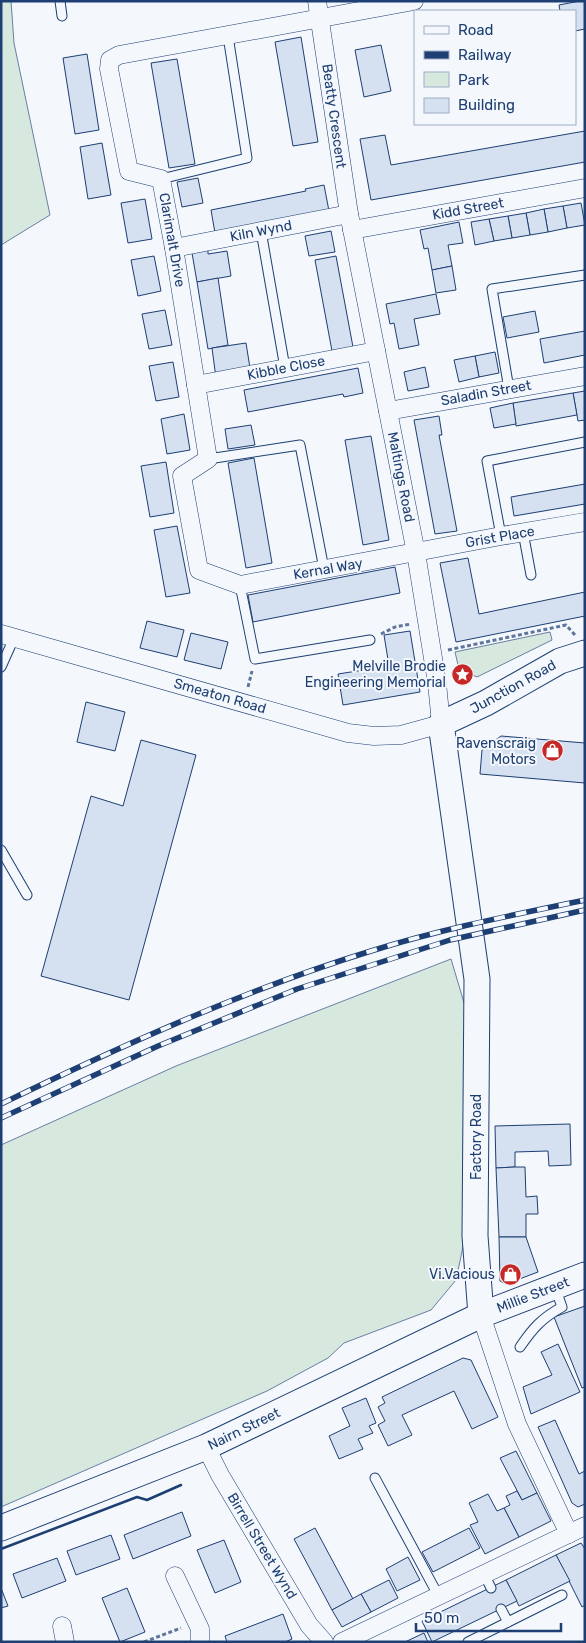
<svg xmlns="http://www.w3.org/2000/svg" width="586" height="1643" viewBox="0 0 586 1643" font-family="Rubik,sans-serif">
<rect width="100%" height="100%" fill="#f4f7fb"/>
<g fill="#d7e8df" stroke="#687fa3">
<path d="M1 1H11L14 43 50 215 1 245Z"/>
<path d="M550 632 552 640 477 677 459 669 455 652Z"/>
<path d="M451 959 465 1006 464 1242 456 1280 431 1310 344 1343 328 1358 267 1391 1 1507V1145L176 1066Z"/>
</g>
<g fill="#d5e0f0" stroke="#1d3f73">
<path d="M580 1H585V29L575 31V11H560L559 5Z"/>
<path d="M301 37 318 142 293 146 275 42Z"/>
<path d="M381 45 391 91 364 97 355 50Z"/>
<path d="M87 54 99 130 75 134 63 58Z"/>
<path d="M177 59 195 164 169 168 151 63Z"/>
<path d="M585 131V162L371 200 360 139 385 135 391 165Z"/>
<path d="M102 143 111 195 88 199 80 147Z"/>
<path d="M198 178 203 203 182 207 177 182Z"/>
<path d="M324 185 329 211 215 233 211 210 306 191 305 189Z"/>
<path d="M145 199 152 239 128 243 121 203Z"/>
<path d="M581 203 585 225 567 228 563 206Z"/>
<path d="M563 206 567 228 548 232 544 209Z"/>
<path d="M544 209 548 232 530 235 526 213Z"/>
<path d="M526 213 530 235 512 238 508 216Z"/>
<path d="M508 216 512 238 494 241 489 219Z"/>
<path d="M489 219 494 241 475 245 471 222Z"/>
<path d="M459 222 463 243 448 245 452 266 432 270 428 248 424 249 420 230Z"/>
<path d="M331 231 335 252 309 256 305 236Z"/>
<path d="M208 250V254L227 251 231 276 197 282 192 253Z"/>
<path d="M154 256 161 291 138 296 131 260Z"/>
<path d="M336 256 353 347 332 351 315 260Z"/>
<path d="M452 266 456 290 436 293 432 270Z"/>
<path d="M218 278 228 345 208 349 197 282Z"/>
<path d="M436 294 440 314 414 319 419 345 399 349 394 323 390 324 386 304Z"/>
<path d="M165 310 172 345 149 349 142 314Z"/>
<path d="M535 311 539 332 507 338 503 317Z"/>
<path d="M585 331V355L544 363 540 339Z"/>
<path d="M246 343 250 368 216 378 212 348Z"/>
<path d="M495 352 499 373 479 377 475 356Z"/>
<path d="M475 356 479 377 459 382 454 360Z"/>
<path d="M173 362 179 397 156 401 149 366Z"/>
<path d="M425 367 429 387 408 391 404 372Z"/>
<path d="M358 368 363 393 344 397 343 394 248 412 244 390Z"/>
<path d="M585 391V420L578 421 573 393Z"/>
<path d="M573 393 577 415 516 426 513 403Z"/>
<path d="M513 403 516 424 494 428 490 408Z"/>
<path d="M184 414 190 450 167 454 161 419Z"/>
<path d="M439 416 442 435H439L457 531 435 534 414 420Z"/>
<path d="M251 425 255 445 228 449 225 429Z"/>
<path d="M371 436 389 540 363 545 345 440Z"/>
<path d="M254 458 272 563 246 568 228 463Z"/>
<path d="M166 462 174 513 150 517 141 466Z"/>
<path d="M585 484V504L514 516 511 497Z"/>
<path d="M177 526 190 593 166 597 154 530Z"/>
<path d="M468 558 479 614 585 592V616L456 642 440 563Z"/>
<path d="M395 567 400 593 253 622 248 595Z"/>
<path d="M147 621 184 630 177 657 140 648Z"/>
<path d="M410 631 420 692 343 705 338 674 389 666 384 635Z"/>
<path d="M191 633 228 642 221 669 184 660Z"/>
<path d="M86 702 125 712 115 751 77 742Z"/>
<path d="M501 736 585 743V783L480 774 482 750Z"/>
<path d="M141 740 196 755 129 1000 41 976 91 796 123 806Z"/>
<path d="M570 1124 571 1165 549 1166 548 1151 515 1152V1167L496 1168 495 1126Z"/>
<path d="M515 1167H525L526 1197 537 1196 538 1214H526V1237H499L496 1168Z"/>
<path d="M499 1237H526L538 1272 506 1284 500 1281Z"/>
<path d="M585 1306V1387L582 1388 554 1317Z"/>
<path d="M558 1344 580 1392 531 1414 523 1387 552 1375 541 1352Z"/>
<path d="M463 1358 471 1360 498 1417 472 1429 454 1391 402 1415 412 1435 388 1446 378 1425 385 1421 378 1407 385 1403 382 1397Z"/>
<path d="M366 1398 376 1423 369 1426 373 1433 358 1439 363 1449 339 1459 329 1436 350 1426 342 1408Z"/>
<path d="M555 1420 579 1474 585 1471V1504L578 1507 572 1503 538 1427Z"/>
<path d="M516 1451 537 1493 522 1500 500 1458Z"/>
<path d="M517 1491 522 1500 537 1493 551 1521 519 1537 504 1508 510 1505 506 1496Z"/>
<path d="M488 1494 497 1511 504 1508 519 1537 485 1554 470 1525 478 1522 469 1503Z"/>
<path d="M182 1512 191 1536 133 1559 124 1535Z"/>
<path d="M315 1528 353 1599 332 1610 294 1539Z"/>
<path d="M469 1528 480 1548 433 1572 422 1552Z"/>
<path d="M111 1535 120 1559 76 1575 67 1551Z"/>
<path d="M224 1540 241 1582 215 1593 197 1550Z"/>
<path d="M581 1543 585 1549V1605L582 1607 556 1555Z"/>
<path d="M556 1555 570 1581 519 1606 506 1580Z"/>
<path d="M408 1557 420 1580 397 1591 386 1569Z"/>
<path d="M57 1558 66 1581 22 1598 13 1574Z"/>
<path d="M389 1580 398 1598 371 1612 361 1594Z"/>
<path d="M506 1580 517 1601 432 1642 422 1621Z"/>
<path d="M1 1588 8 1606 1 1608Z"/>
<path d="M127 1588 145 1632 120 1642 102 1598Z"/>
<path d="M361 1594 371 1612 342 1627 332 1610Z"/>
<path d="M283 1614 292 1639 285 1642H227L225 1636Z"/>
<path d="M424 1633 428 1642H405Z"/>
</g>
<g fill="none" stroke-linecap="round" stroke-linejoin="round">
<defs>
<g id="lane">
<path d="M60 1 62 16"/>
<path d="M161 179 247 158 228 36"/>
<path d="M261 231 285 368"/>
<path d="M509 389 492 289 585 275"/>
<path d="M208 459 300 445 324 569"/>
<path d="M523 532 531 575"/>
<path d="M501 536 487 461 585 442"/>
<path d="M240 585 255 659 370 640"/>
<path d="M1 667 14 638"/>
<path d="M1 850 27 895"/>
<path d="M520 1347C533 1328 542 1318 562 1307L555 1287"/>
<path d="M375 1478 438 1595"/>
<path d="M484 1574 491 1588"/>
<path d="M501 1609 508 1622"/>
<path d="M468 1642 562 1595"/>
</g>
<g id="street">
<path d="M414 1 119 55 110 60 109 69 129 171 161 179 174 248 208 459 182 476 199 570 240 585 501 536 585 522"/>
<path d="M352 230 585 188"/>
<path d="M174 248 349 214"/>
<path d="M196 385 376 351"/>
<path d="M388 411 585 376"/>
<path d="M1 634 348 733 374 736 401 735 441 724 437 683 416 553 349 214 317 1"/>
<path d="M481 1315 517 1424 569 1534"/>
<path d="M206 1447 220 1475 309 1625 324 1642"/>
<path d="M175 1576 200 1629V1642"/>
<path d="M62 1626 65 1642"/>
<path d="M342 1642 585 1526"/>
</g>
<g id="secondary">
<path d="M481 1315 475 1236 477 979 441 724 486 703 560 661 585 653"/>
<path d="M1 1528 206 1447 481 1315 585 1275"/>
</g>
</defs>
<use href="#lane" stroke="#1d3f73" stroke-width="11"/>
<use href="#street" stroke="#1d3f73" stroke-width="19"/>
<use href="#secondary" stroke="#1d3f73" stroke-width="27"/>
<g stroke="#5e769c" stroke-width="3" stroke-dasharray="4 2.5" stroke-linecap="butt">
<path d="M381 634 395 627 411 624"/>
<path d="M448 650 566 625 575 635"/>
<path d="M248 687 252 671"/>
<path d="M144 1642 181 1628"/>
</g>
<use href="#lane" stroke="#f4f7fb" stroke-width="9"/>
<use href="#street" stroke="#f4f7fb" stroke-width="18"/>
<use href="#secondary" stroke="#f4f7fb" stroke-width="25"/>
<defs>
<g id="rail">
<path d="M1 1104C121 1046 244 990 371 951 441 929 513 915 585 900"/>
<path d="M1 1118 158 1046 297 989 450 940 585 910"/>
</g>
</defs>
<use href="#rail" stroke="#1d3f73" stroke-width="5.5"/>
<use href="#rail" stroke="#f4f7fb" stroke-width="4" stroke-dasharray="11" stroke-linecap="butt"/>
<path stroke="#1d3f73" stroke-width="2.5" d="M1 1549 137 1497 147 1500 181 1485"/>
</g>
<defs>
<symbol id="sight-disc" viewBox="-11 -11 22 22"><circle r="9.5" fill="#c62828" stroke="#f4f7fb"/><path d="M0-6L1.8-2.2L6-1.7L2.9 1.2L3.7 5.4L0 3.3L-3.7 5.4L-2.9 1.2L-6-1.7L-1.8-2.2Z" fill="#fff"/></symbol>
<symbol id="shop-disc" viewBox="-11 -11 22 22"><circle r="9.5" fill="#c62828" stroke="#f4f7fb"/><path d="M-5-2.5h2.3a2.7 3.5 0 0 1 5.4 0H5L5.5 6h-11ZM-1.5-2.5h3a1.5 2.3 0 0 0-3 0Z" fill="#fff"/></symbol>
</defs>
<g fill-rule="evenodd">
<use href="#sight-disc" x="450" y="662" width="25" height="25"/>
<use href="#shop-disc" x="540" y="738" width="25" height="25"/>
<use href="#shop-disc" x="498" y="1262" width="25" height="25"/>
</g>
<g text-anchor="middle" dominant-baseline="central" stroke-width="4" stroke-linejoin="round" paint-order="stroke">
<g font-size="14" fill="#1d3f73" stroke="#f4f7fb">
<text transform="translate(334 116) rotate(82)">Beatty Crescent</text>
<text transform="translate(468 209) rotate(-10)">Kidd Street</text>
<text transform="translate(261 231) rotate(-11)">Kiln Wynd</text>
<text transform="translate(172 240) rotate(80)">Clarimalt Drive</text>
<text transform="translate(286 368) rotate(-11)">Kibble Close</text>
<text transform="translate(486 393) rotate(-10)">Saladin Street</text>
<text transform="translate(401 477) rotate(79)">Maltings Road</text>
<text transform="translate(500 537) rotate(-10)">Grist Place</text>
<text transform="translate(328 569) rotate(-10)">Kernal Way</text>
<text transform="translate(513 687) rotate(-29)">Junction Road</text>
<text transform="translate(220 696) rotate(16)">Smeaton Road</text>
<text transform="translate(476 1137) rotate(-90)">Factory Road</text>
<text transform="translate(533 1295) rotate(-21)">Millie Street</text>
<text transform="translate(244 1429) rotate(-26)">Nairn Street</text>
<text transform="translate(262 1546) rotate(59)">Birrell Street Wynd</text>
</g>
<g font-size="14" fill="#1d3f73" stroke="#f4f7fb" text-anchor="end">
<text x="446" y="666">Melville Brodie<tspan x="446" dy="16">Engineering Memorial</tspan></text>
<text x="536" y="743">Ravenscraig<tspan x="536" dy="16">Motors</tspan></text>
<text x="495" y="1274">Vi.Vacious</text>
</g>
</g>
<rect width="586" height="1643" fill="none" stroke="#1d3f73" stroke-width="5"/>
<rect x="414" y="10" width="162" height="115" fill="#f4f7fb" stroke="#9eadc5"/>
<rect x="424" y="26" width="25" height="8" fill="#f4f7fb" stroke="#9eadc5"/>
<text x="458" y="35" font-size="15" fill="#1d3f73">Road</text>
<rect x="424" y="51" width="25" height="8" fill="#1d3f73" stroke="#9eadc5"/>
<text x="458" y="60" font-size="15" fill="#1d3f73">Railway</text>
<rect x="424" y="72" width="25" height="15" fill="#d7e8df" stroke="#9eadc5"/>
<text x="458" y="85" font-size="15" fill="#1d3f73">Park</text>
<rect x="424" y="98" width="25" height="15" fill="#d5e0f0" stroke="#9eadc5"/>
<text x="458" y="110" font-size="15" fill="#1d3f73">Building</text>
<path d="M416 1623v8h145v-8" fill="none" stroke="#1d3f73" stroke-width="2.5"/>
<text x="424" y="1623" font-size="15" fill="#1d3f73" stroke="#f4f7fb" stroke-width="4" paint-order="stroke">50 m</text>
</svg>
